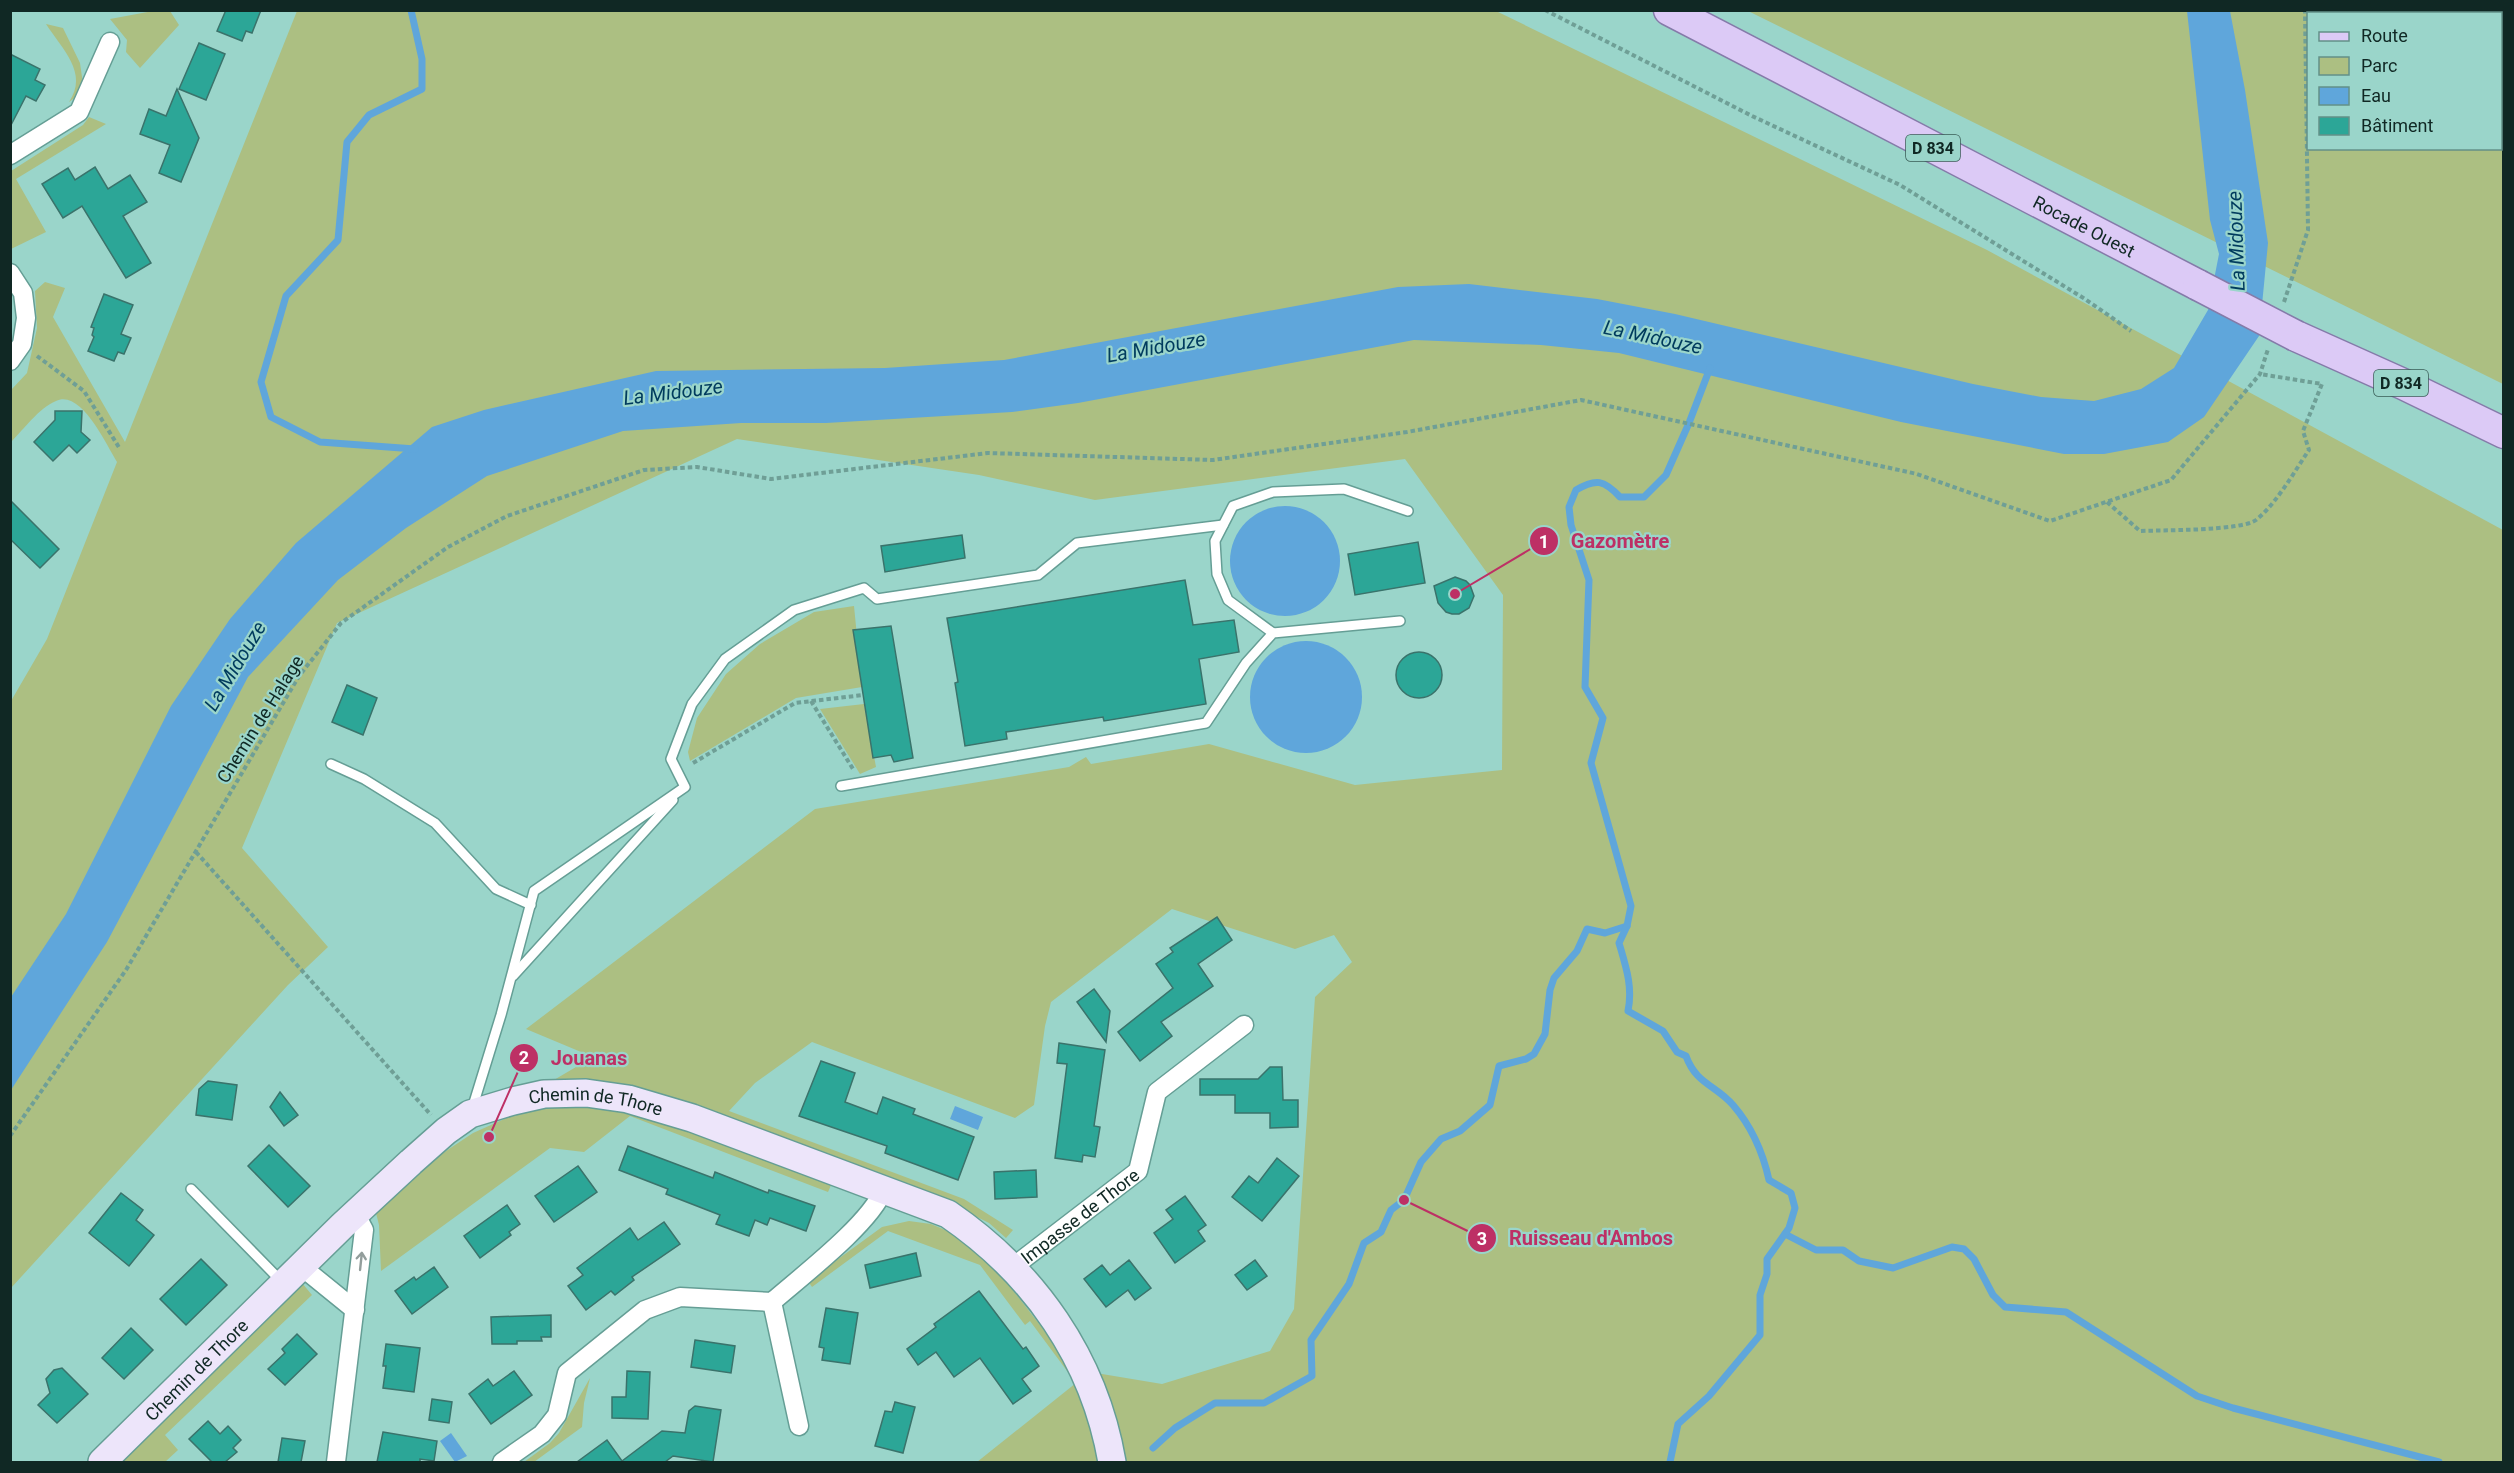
<svg xmlns="http://www.w3.org/2000/svg" width="2514" height="1473" viewBox="0 0 2514 1473" font-family="Roboto,sans-serif">
<rect width="100%" height="100%" fill="#9ad5ca"/>
<g fill="#acbf82" fill-rule="evenodd">
<path d="M153 11H170L179 25 140 68 126 52 127 40 110 19Z"/>
<path d="M297 11H1496L1987 250 2503 530V1462H977L1076 1383 1030 1321 1025 1325 980 1265 888 1231 812 1287 808 1281 882 1227 909 1221 931 1224 950 1232 992 1263 1060 1351 1096 1373 1162 1384 1270 1351 1294 1309 1315 997 1352 962 1334 935 1295 949 1172 909 1051 1002 1045 1026 1034 1105 1015 1118 812 1042 755 1083 729 1111 964 1199 1013 1230 1006 1238 989 1223 961 1209 542 1087 593 1057 526 1029 815 809 1069 767 1086 757 1091 764 1209 744 1355 785 1502 770 1503 595 1405 459 1095 500 979 475 737 439 337 623 242 848 328 947 288 985 11 1288V701L47 639 117 462C106 444 81 389 56 401 39 408 24 429 11 442V390L27 373 37 328 35 291 45 282 65 288 53 317 125 442Z"/>
<path d="M1748 11H2503V384ZM2308 14H2500V148H2308Z"/>
<path d="M46 24 63 28 80 63 84 91 69 102C89 73 62 49 46 24Z"/>
<path d="M89 117 106 124 16 179 46 232 11 249V171L83 125Z"/>
<path d="M854 606 862 687 796 698 690 761 688 752 697 718 726 674 760 644 814 612Z"/>
<path d="M864 704 876 767 860 774 820 709Z"/>
<path d="M577 1105 633 1112 732 1144 832 1183 828 1192 630 1116 584 1152 550 1148 381 1271 379 1225 375 1209 422 1167 473 1133 529 1108Z"/>
<path d="M302 1283 312 1295 165 1435 178 1450 165 1462H116Z"/>
<path d="M590 1378 584 1403 582 1427 534 1462H524L550 1443 559 1433Z"/>
</g>
<g fill="#5fa6db">
<path d="M2187 11H2230L2245 90 2268 243 2259 336 2204 417 2168 442 2104 454H2064L1901 422 1619 353 1541 345 1414 340 1078 403 1012 412 826 423H741L623 431 487 476 406 528 338 580 248 677 107 942 11 1090V997L66 914 171 706 230 619 296 543 432 427 484 410 656 371 885 368 1004 360 1398 287 1469 284 1597 299 1675 314 1973 384 2041 397 2094 401 2141 389 2174 368 2208 310 2219 254 2210 220Z"/>
<circle cx="1285" cy="561" r="55"/>
<circle cx="1306" cy="697" r="56"/>
<path d="M955 1106 983 1117 978 1130 950 1119Z"/>
<path d="M451 1433 467 1456 455 1462 440 1441Z"/>
</g>
<g fill="none" stroke-linecap="round" stroke-linejoin="round">
<g stroke="#5fa6db" stroke-width="7">
<path d="M411 10 422 59V89L369 115 347 142 338 240 286 296 261 382 271 417 320 442 415 449"/>
<path d="M1785 1234 1816 1250H1843L1859 1261 1893 1268 1952 1247 1964 1249 1974 1259 1993 1295 2005 1307 2066 1312 2197 1396 2233 1408 2439 1462"/>
<path d="M1153 1448 1175 1428 1215 1403H1264L1312 1376 1311 1340 1349 1284 1364 1243 1381 1232 1391 1210 1404 1200 1421 1162 1441 1139 1460 1131 1490 1105 1499 1066 1526 1059 1534 1054 1545 1034 1550 990 1554 978 1577 951 1587 929 1605 933 1627 926"/>
<path d="M1670 1462 1678 1424 1709 1396 1760 1335V1295L1767 1274V1259L1789 1228 1795 1208 1791 1193 1769 1180C1763 1153 1752 1127 1733 1105 1716 1085 1696 1084 1686 1056L1677 1052 1663 1031 1628 1011C1633 987 1626 967 1619 943L1627 926 1631 906 1591 763 1603 718 1585 687 1589 580 1571 525 1569 507 1576 490C1596 478 1604 480 1620 497H1644L1666 475 1689 423 1710 368"/>
</g>
</g>
<g fill="#2ca697" stroke="#3a736b" stroke-width="1.5">
<path d="M226 10H261L252 33 246 31 242 41 217 31Z"/>
<path d="M199 43 225 54 206 100 179 89Z"/>
<path d="M10 54 40 69 35 80 45 85 36 101 26 96 10 127Z"/>
<path d="M177 89 199 138 181 182 159 173 170 145 140 134 149 109 166 116Z"/>
<path d="M95 167 108 189 130 175 147 202 123 216 151 263 126 278 82 206 63 218 42 184 68 168 75 180Z"/>
<path d="M104 294 133 305 121 334 131 338 124 354 118 352 114 361 88 351 94 337 92 335 94 328 91 327Z"/>
<path d="M55 411H82L81 432 90 440 77 453 69 445 53 461 34 442 55 420Z"/>
<path d="M10 500 59 549 40 568 10 539Z"/>
<path d="M962 535 965 558 885 572 881 546Z"/>
<path d="M1418 542 1425 583 1355 595 1348 554Z"/>
<path d="M1455 577 1466 581 1470 585 1474 596 1469 608 1459 614H1452L1446 612 1438 603 1434 586Z"/>
<path d="M1185 580 1193 625 1234 620 1239 652 1199 659 1206 704 1104 721 1103 717 1006 732 1007 739 965 746 955 683 958 682 947 618Z"/>
<path d="M891 626 913 758 894 762 891 755 873 758 853 630Z"/>
<circle cx="1419" cy="675" r="23"/>
<path d="M347 685 377 698 363 735 332 722Z"/>
<path d="M1217 917 1232 940 1198 964 1213 986 1161 1022 1172 1036 1140 1061 1118 1032 1173 988 1156 964 1173 952 1170 948Z"/>
<path d="M1094 989 1110 1011 1106 1042 1077 1002Z"/>
<path d="M1059 1043 1105 1050 1094 1126 1100 1127 1095 1157 1083 1155 1082 1162 1055 1158 1067 1064 1057 1063Z"/>
<path d="M821 1061 855 1073 845 1102 877 1114 883 1097 915 1109 913 1114 974 1137 958 1180 885 1153 887 1146 799 1116Z"/>
<path d="M1270 1067H1282L1283 1100H1298V1127L1270 1128V1113H1235V1095H1200V1079H1258Z"/>
<path d="M208 1081 237 1085 232 1120 196 1115 199 1089Z"/>
<path d="M280 1092 298 1115 284 1126 270 1107Z"/>
<path d="M269 1145 310 1186 288 1207 248 1166Z"/>
<path d="M628 1146 713 1178 715 1172 768 1193 769 1190 815 1206 806 1231 770 1218 767 1225 755 1220 749 1236 716 1224 720 1215 666 1194 668 1189 619 1170Z"/>
<path d="M1277 1158 1299 1176 1262 1221 1232 1197 1249 1176 1258 1183Z"/>
<path d="M578 1166 597 1192 554 1222 535 1196Z"/>
<path d="M1036 1170 1037 1197 995 1199 994 1172Z"/>
<path d="M121 1193 143 1210 136 1220 154 1235 129 1266 89 1233Z"/>
<path d="M1185 1196 1206 1225 1198 1231 1205 1241 1175 1263 1154 1233 1173 1219 1166 1210Z"/>
<path d="M507 1205 520 1224 509 1232 511 1235 480 1258 464 1236Z"/>
<path d="M664 1222 680 1244 632 1277 634 1280 615 1295 611 1291 586 1310 568 1286 583 1275 577 1268 630 1228 638 1240Z"/>
<path d="M916 1253 921 1276 870 1288 865 1265Z"/>
<path d="M201 1259 227 1285 186 1325 160 1299Z"/>
<path d="M1129 1260 1151 1288 1135 1300 1128 1290 1106 1307 1084 1279 1102 1265 1110 1275Z"/>
<path d="M1255 1260 1267 1276 1247 1290 1235 1275Z"/>
<path d="M434 1267 448 1287 412 1314 395 1291 414 1277 416 1280Z"/>
<path d="M979 1291 1023 1349 1026 1347 1039 1366 1022 1379 1031 1391 1013 1404 980 1358 954 1377 936 1352 918 1365 907 1349 936 1327 934 1324Z"/>
<path d="M826 1308 858 1313 850 1364 822 1360 824 1348 819 1347Z"/>
<path d="M551 1315V1337H541L542 1341H517V1344H492L491 1317Z"/>
<path d="M131 1328 153 1350 124 1379 102 1358Z"/>
<path d="M297 1334 317 1354 285 1385 268 1369 285 1353 282 1349Z"/>
<path d="M695 1340 735 1346 731 1373 691 1367Z"/>
<path d="M386 1344 420 1348 414 1392 383 1388 386 1366H383Z"/>
<path d="M62 1368 88 1394 57 1423 38 1405 50 1393 46 1379 54 1370Z"/>
<path d="M514 1371 532 1395 491 1424 469 1394 488 1379 493 1386Z"/>
<path d="M627 1371 650 1372 648 1419 612 1418V1397H626Z"/>
<path d="M432 1399 452 1402 449 1423 429 1420Z"/>
<path d="M895 1402 915 1407 903 1453 875 1446 885 1411 892 1412Z"/>
<path d="M695 1406 721 1410 713 1462 673 1456 665 1462H577L607 1440 622 1461 662 1431 685 1433 689 1411Z"/>
<path d="M208 1421 220 1434 228 1426 241 1440 233 1448 237 1452 225 1462H212L189 1439Z"/>
<path d="M383 1432 437 1441 434 1461 420 1459V1462H377Z"/>
<path d="M282 1438 305 1441 301 1462H278Z"/>
</g>
<g fill="none" stroke-linecap="round" stroke-linejoin="round">
<defs>
<g id="lane">
<path d="M1273 633 1228 600 1217 574 1215 541 1233 506 1273 492 1344 489 1408 511"/>
<path d="M331 764 364 779 435 823 496 889 531 905"/>
<path d="M841 786 1206 723 1246 663 1273 633 1400 621"/>
<path d="M513 976 673 800"/>
<path d="M472 1109 501 1015 534 891 685 787 671 759 692 704 725 659 794 610 864 588 877 599 1038 575 1077 543 1223 525"/>
<path d="M191 1189 283 1283"/>
</g>
<g id="street">
<path d="M10 155 79 112 110 42"/>
<path d="M10 273 23 293 26 318 22 344 10 361"/>
<path d="M302 1267 355 1310"/>
<path id="s1" d="M1013 1267 1138 1171 1157 1092 1244 1025"/>
<path d="M772 1302 799 1426"/>
<path d="M336 1462 364 1230 355 1213"/>
<path d="M502 1462 542 1434 557 1415 567 1373 645 1310 680 1297 772 1302C803 1275 870 1224 884 1189"/>
</g>
<g id="secondary">
<path id="s2" d="M102 1462 343 1225 411 1162 446 1131 470 1114 513 1101 544 1094 586 1093 628 1099 692 1118 948 1214C1034 1273 1094 1358 1112 1462"/>
</g>
<g id="primary">
<path id="s3" d="M1669 10 2198 285"/>
<path d="M2296 336 2403 384 2504 433"/>
</g>
</defs>
<use href="#lane" stroke="#659e95" stroke-width="12"/>
<use href="#street" stroke="#659e95" stroke-width="21"/>
<use href="#secondary" stroke="#659e95" stroke-width="30"/>
<use href="#primary" stroke="#857ba9" stroke-width="33"/>
<g stroke="#6f9f96" stroke-width="4" stroke-dasharray="4.5 3" stroke-linecap="butt">
<path d="M1545 10 1752 116 1900 185 2085 299 2131 331"/>
<path d="M2284 302 2308 230 2305 10"/>
<path d="M37 356 84 391 120 449"/>
<path d="M2107 502 2140 531C2162 530 2241 531 2256 520 2277 503 2294 472 2309 450L2303 431 2322 384 2260 374"/>
<path d="M811 701 853 769"/>
<path d="M693 763 795 703 863 695"/>
<path d="M196 852 431 1115"/>
<path d="M10 1136 126 970 299 676 341 623 448 547 507 516 644 470 697 467 771 479 988 453 1213 460 1407 432 1581 400 1917 474 2050 521 2171 480 2260 374 2268 349"/>
</g>
<use href="#lane" stroke="#fff" stroke-width="9"/>
<use href="#street" stroke="#fff" stroke-width="18"/>
<use href="#secondary" stroke="#ede5fa" stroke-width="27"/>
<use href="#primary" stroke="#dccaf6" stroke-width="30"/>
<defs>
<path id="primary-bridge" d="M2198 285 2296 336"/>
</defs>
<use href="#primary-bridge" stroke="#857ba9" stroke-width="33" stroke-linecap="butt"/>
<use href="#primary-bridge" stroke="#dccaf6" stroke-width="30"/>
</g>
<defs><path id="oneway-shaft" d="M-6 0H5M1.5-3L5.5 0L1.5 3" fill="none" stroke-width="1.6" stroke-linecap="round" stroke-linejoin="round" transform="scale(1.5)"/></defs>
<use stroke="#939e9c" href="#oneway-shaft" transform="translate(361 1261) rotate(-84)"/>
<g text-anchor="middle" dominant-baseline="central" stroke-width="4.5" stroke-linejoin="round" paint-order="stroke">
<g fill="#9ad5ca" stroke="#395c56" stroke-width="1.5">
<rect x="1906" y="135" width="54" height="26" rx="4.5"/>
<rect x="2374" y="370" width="54" height="26" rx="4.5"/>
</g>
<g font-size="16" font-weight="bold" fill="#102824">
<text x="1933" y="148">D 834</text>
<text x="2401" y="383">D 834</text>
</g>
<g font-size="18" fill="#102824" stroke="#9ad5ca">
<text stroke="none"><textPath href="#s3" startOffset="468">Rocade Ouest</textPath></text>
<text transform="translate(260 719) rotate(-58)">Chemin de Halage</text>
<text stroke="none"><textPath href="#s2" startOffset="636">Chemin de Thore</textPath></text>
<text stroke="none"><textPath href="#s1" startOffset="84">Impasse de Thore</textPath></text>
<text stroke="none"><textPath href="#s2" startOffset="132">Chemin de Thore</textPath></text>
</g>
<g font-size="20" font-style="italic" fill="#003b5e" stroke="#9ad5ca">
<text transform="translate(2236 241) rotate(-92)">La Midouze</text>
<text transform="translate(1653 337) rotate(12)">La Midouze</text>
<text transform="translate(1156 347) rotate(-10)">La Midouze</text>
<text transform="translate(673 392) rotate(-7)">La Midouze</text>
<text transform="translate(235 666) rotate(-59)">La Midouze</text>
</g>
</g>
<path fill="none" stroke="#bd3065" stroke-width="2" d="M1455 594L1544 541M489 1137L524 1058M1404 1200L1482 1238"/>
<g fill="#bd3065" stroke="#9ad5ca" stroke-width="2">
<circle cx="1455" cy="594" r="6"/>
<circle cx="489" cy="1137" r="6"/>
<circle cx="1404" cy="1200" r="6"/>
<circle cx="1544" cy="541" r="15"/>
<circle cx="524" cy="1058" r="15"/>
<circle cx="1482" cy="1238" r="15"/>
</g>
<g font-size="18" text-anchor="middle" font-weight="bold" fill="#fff">
<text x="1544" y="548">1</text>
<text x="524" y="1064">2</text>
<text x="1482" y="1245">3</text>
</g>
<g font-size="20" text-anchor="middle" font-weight="bold" fill="#bd3065" stroke="#9ad5ca" stroke-width="4.5" stroke-linejoin="round" paint-order="stroke">
<text x="1620" y="548">Gazomètre</text>
<text x="589" y="1065">Jouanas</text>
<text x="1591" y="1245">Ruisseau d'Ambos</text>
</g>
<rect width="2514" height="1473" fill="none" stroke="#102824" stroke-width="24"/>
<rect x="2307" y="12" width="195" height="138" fill="#9ad5ca" stroke="#639088" stroke-width="1.5"/>
<rect x="2319" y="32" width="30" height="9" fill="#dccaf6" stroke="#639088" stroke-width="1.5"/>
<text x="2361" y="42" font-size="18" fill="#102824">Route</text>
<rect x="2319" y="57" width="30" height="18" fill="#acbf82" stroke="#639088" stroke-width="1.5"/>
<text x="2361" y="72" font-size="18" fill="#102824">Parc</text>
<rect x="2319" y="87" width="30" height="18" fill="#5fa6db" stroke="#639088" stroke-width="1.5"/>
<text x="2361" y="102" font-size="18" fill="#102824">Eau</text>
<rect x="2319" y="117" width="30" height="18" fill="#2ca697" stroke="#639088" stroke-width="1.5"/>
<text x="2361" y="132" font-size="18" fill="#102824">Bâtiment</text>
</svg>
